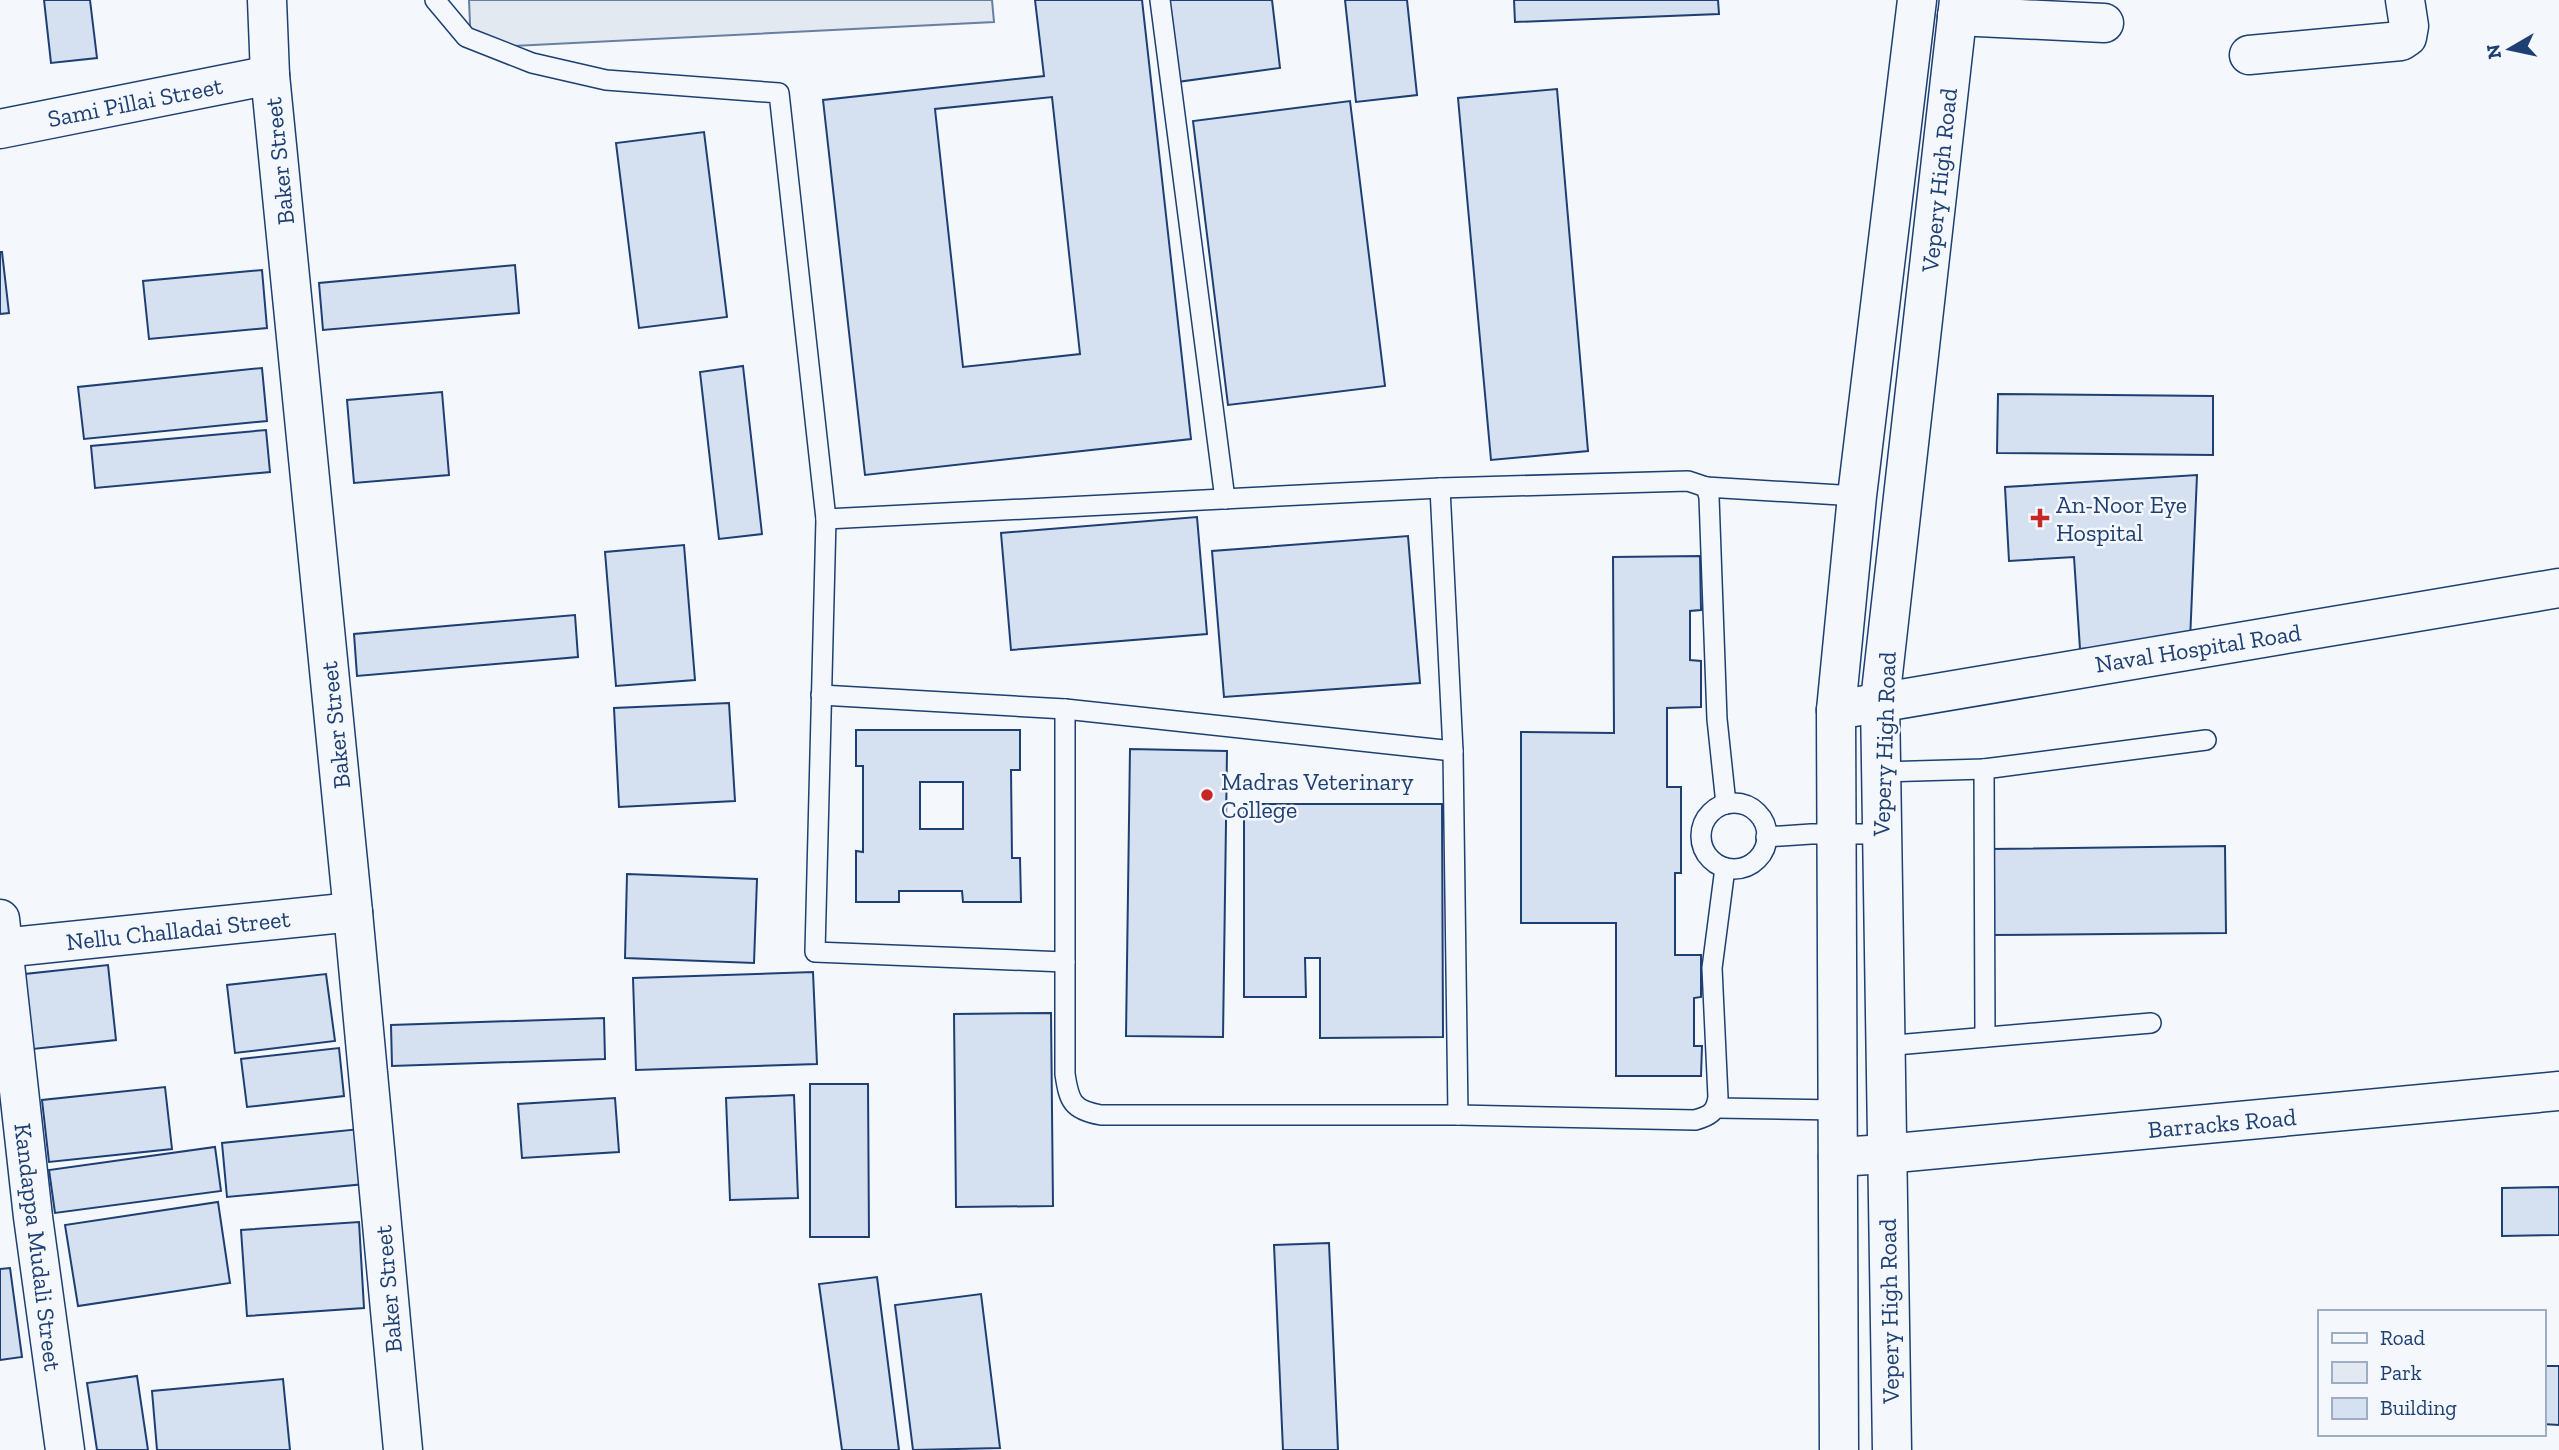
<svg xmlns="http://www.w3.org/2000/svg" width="2559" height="1450" viewBox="0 0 2559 1450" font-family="'Zilla Slab',serif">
<rect width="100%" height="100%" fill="#f4f7fb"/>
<path fill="#e3e9f0" stroke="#687fa3" stroke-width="2" d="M469 0H992L994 22 471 48Z"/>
<g fill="#d5e0f0" stroke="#1d3f73" stroke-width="2" fill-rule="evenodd">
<path d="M44 0H90L97 58 51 63Z"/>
<path d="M1035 0H1142L1191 439 865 475 823 100 1044 76ZM1052 97 1080 354 963 367 935 109Z"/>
<path d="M1166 0H1272L1280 68 1177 82Z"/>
<path d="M1345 0H1407L1417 95 1356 102Z"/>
<path d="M1514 0H1718L1719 14 1515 22Z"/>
<path d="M1557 89 1588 451 1491 460 1458 98Z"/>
<path d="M1350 101 1385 386 1228 405 1193 121Z"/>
<path d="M704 132 727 317 639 328 616 143Z"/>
<path d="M0 252H2L9 313 0 314Z"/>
<path d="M515 265 519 313 323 330 319 283Z"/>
<path d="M262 270 267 328 149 339 143 281Z"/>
<path d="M743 366 762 534 719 539 700 372Z"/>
<path d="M262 368 267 421 84 439 78 387Z"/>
<path d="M442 392 449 475 354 483 347 400Z"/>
<path d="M1998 394 2213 396V455L1997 453Z"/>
<path d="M266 430 270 472 95 488 91 446Z"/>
<path d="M2197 475 2190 641 2080 649 2074 557 2009 561 2005 487Z"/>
<path d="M1197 517 1207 634 1011 650 1001 533Z"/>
<path d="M1408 536 1420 683 1224 697 1212 551Z"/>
<path d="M684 545 695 680 616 686 605 552Z"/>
<path d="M1700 556 1701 610 1690 611V660L1701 661V707L1667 708V787H1681V873H1675V955H1701V997L1694 998V1046H1702L1701 1076H1616V923H1521V732L1614 733 1613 557Z"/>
<path d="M575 615 578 657 357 676 354 634Z"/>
<path d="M729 703 735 801 619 807 614 708Z"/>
<path d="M856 730H1020V770H1011L1012 858H1020L1021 902H963L962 891H899V902H856V851L863 852V766H856ZM920 782H963V829H920Z"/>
<path d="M1130 749 1227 751 1223 1037 1126 1036Z"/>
<path d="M1244 804H1442L1443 1037 1320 1038V958H1305L1306 997H1244Z"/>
<path d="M2225 846 2226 933 1992 935 1990 849Z"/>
<path d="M627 874 757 879 754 963 625 958Z"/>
<path d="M108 965 116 1040 33 1049 25 974Z"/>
<path d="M813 972 817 1064 636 1070 633 978Z"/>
<path d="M326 974 335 1041 235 1053 227 985Z"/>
<path d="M1051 1013 1053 1206 956 1207 954 1014Z"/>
<path d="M604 1018 605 1059 392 1066 391 1025Z"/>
<path d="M339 1048 344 1096 247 1107 241 1059Z"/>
<path d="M810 1084H868L869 1237H810Z"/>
<path d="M165 1087 172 1149 49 1162 42 1100Z"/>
<path d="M794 1095 798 1198 730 1200 726 1098Z"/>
<path d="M615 1098 619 1152 522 1158 518 1104Z"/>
<path d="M360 1129 365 1184 227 1197 222 1143Z"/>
<path d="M215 1147 221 1191 55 1213 49 1170Z"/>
<path d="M2559 1187V1235L2502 1236V1188Z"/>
<path d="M218 1202 230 1283 78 1306 65 1225Z"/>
<path d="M359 1222 364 1308 247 1316 241 1230Z"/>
<path d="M1329 1243 1338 1450H1283L1274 1245Z"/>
<path d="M10 1268 22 1357 0 1360V1269Z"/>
<path d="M877 1277 899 1450H842L819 1284Z"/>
<path d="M981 1294 1000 1448 913 1450 895 1305Z"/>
<path d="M2543 1366H2559V1425L2543 1424Z"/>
<path d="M137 1376 148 1450H97L87 1383Z"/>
<path d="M283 1379 290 1450H157L152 1391Z"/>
</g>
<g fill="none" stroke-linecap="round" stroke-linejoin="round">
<defs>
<g id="service">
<path d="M435 0 466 37 532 63 606 80 779 93 826 519 815 952 1065 962"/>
<path d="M1160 0 1225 499"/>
<path d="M1706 487 1857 496"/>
<path d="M1440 488 1453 751 1458 1115"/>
<path d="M826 519 1440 488 1688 481 1706 487 1709 497 1717 719 1726 804"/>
<path d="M821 695 1065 709 1453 751"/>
<path d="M1065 709V1074C1069 1101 1072 1110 1101 1115H1458L1695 1120C1710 1116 1716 1112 1718 1097L1712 968 1725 868"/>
<path d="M1881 772 1984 769"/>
<circle cx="1734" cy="836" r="33"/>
<path d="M1766 837 1811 834H1880"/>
<path d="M1985 1037 1984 769 2206 740"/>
<path d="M1884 1046 2151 1023"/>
<path d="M1717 1108 1837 1110"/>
</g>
<g id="minor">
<path d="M1957 16 2104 23"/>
<path d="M2249 55 2401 41 2407 37 2409 26 2405 0"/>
<path d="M0 129 270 75"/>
<path d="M0 919 33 1217 65 1450"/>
<path d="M2 948 353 912"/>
<path d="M1838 1157 1885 1154 2559 1091"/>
</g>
<g id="tertiary">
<path d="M267 0 270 75 353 912 403 1450"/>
<path d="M1836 710 2559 588"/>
</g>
<g id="secondary">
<path d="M1839 1450 1836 710 1857 496 1917 0"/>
<path d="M1892 1450 1880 701 1959 0"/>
</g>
</defs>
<use href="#service" stroke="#1d3f73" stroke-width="22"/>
<use href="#minor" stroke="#1d3f73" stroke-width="41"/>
<use href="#tertiary" stroke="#1d3f73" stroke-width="41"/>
<use href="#secondary" stroke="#1d3f73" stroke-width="41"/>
<use href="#service" stroke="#f4f7fb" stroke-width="19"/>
<use href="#minor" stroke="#f4f7fb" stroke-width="38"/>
<use href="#tertiary" stroke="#f4f7fb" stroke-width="38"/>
<use href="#secondary" stroke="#f4f7fb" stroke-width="38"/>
</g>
<g fill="#c62828" stroke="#f4f7fb" stroke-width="2.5">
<path d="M2036.5 507.5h7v7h7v7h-7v7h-7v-7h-7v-7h7z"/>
<circle cx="1207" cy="795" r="7"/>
</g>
<g text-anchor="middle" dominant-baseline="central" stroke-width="5" stroke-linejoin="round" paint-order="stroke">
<g font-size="24" fill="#1d3f73" stroke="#f4f7fb">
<text transform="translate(135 102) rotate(-11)">Sami Pillai Street</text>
<text transform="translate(279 161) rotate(-96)">Baker Street</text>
<text transform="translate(1939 180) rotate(-84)">Vepery High Road</text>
<text transform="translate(2198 648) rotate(-9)">Naval Hospital Road</text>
<text transform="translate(335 725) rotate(-96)">Baker Street</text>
<text transform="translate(1884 744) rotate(-88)">Vepery High Road</text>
<text transform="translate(178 930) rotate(-6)">Nellu Challadai Street</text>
<text transform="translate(2222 1123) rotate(-5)">Barracks Road</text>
<text transform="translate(38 1247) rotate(83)">Kandappa Mudali Street</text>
<text transform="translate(388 1289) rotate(-95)">Baker Street</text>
<text transform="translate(1889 1311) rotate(-91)">Vepery High Road</text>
</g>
<g font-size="24" fill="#1d3f73" stroke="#f4f7fb" text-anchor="start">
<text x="2056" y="504">An-Noor Eye<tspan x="2056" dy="28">Hospital</tspan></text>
<text x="1221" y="781">Madras Veterinary<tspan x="1221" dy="28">College</tspan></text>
</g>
</g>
<rect x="2318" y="1310" width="228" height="126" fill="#f4f7fb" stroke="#9eadc5" stroke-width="2"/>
<rect x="2332" y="1333" width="35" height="10" fill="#f4f7fb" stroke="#9eadc5" stroke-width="2"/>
<text x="2380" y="1345" font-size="21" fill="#1d3f73">Road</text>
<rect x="2332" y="1362" width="35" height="21" fill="#e3e9f0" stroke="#9eadc5" stroke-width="2"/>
<text x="2380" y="1380" font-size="21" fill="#1d3f73">Park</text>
<rect x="2332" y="1398" width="35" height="21" fill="#d5e0f0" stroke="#9eadc5" stroke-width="2"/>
<text x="2380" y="1415" font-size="21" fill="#1d3f73">Building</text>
<g transform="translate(2510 49) rotate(261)" stroke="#f4f7fb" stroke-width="5" paint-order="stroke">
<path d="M0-5L12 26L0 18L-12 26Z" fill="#1d3f73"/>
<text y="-10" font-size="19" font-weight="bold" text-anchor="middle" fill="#1d3f73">N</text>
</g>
</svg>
